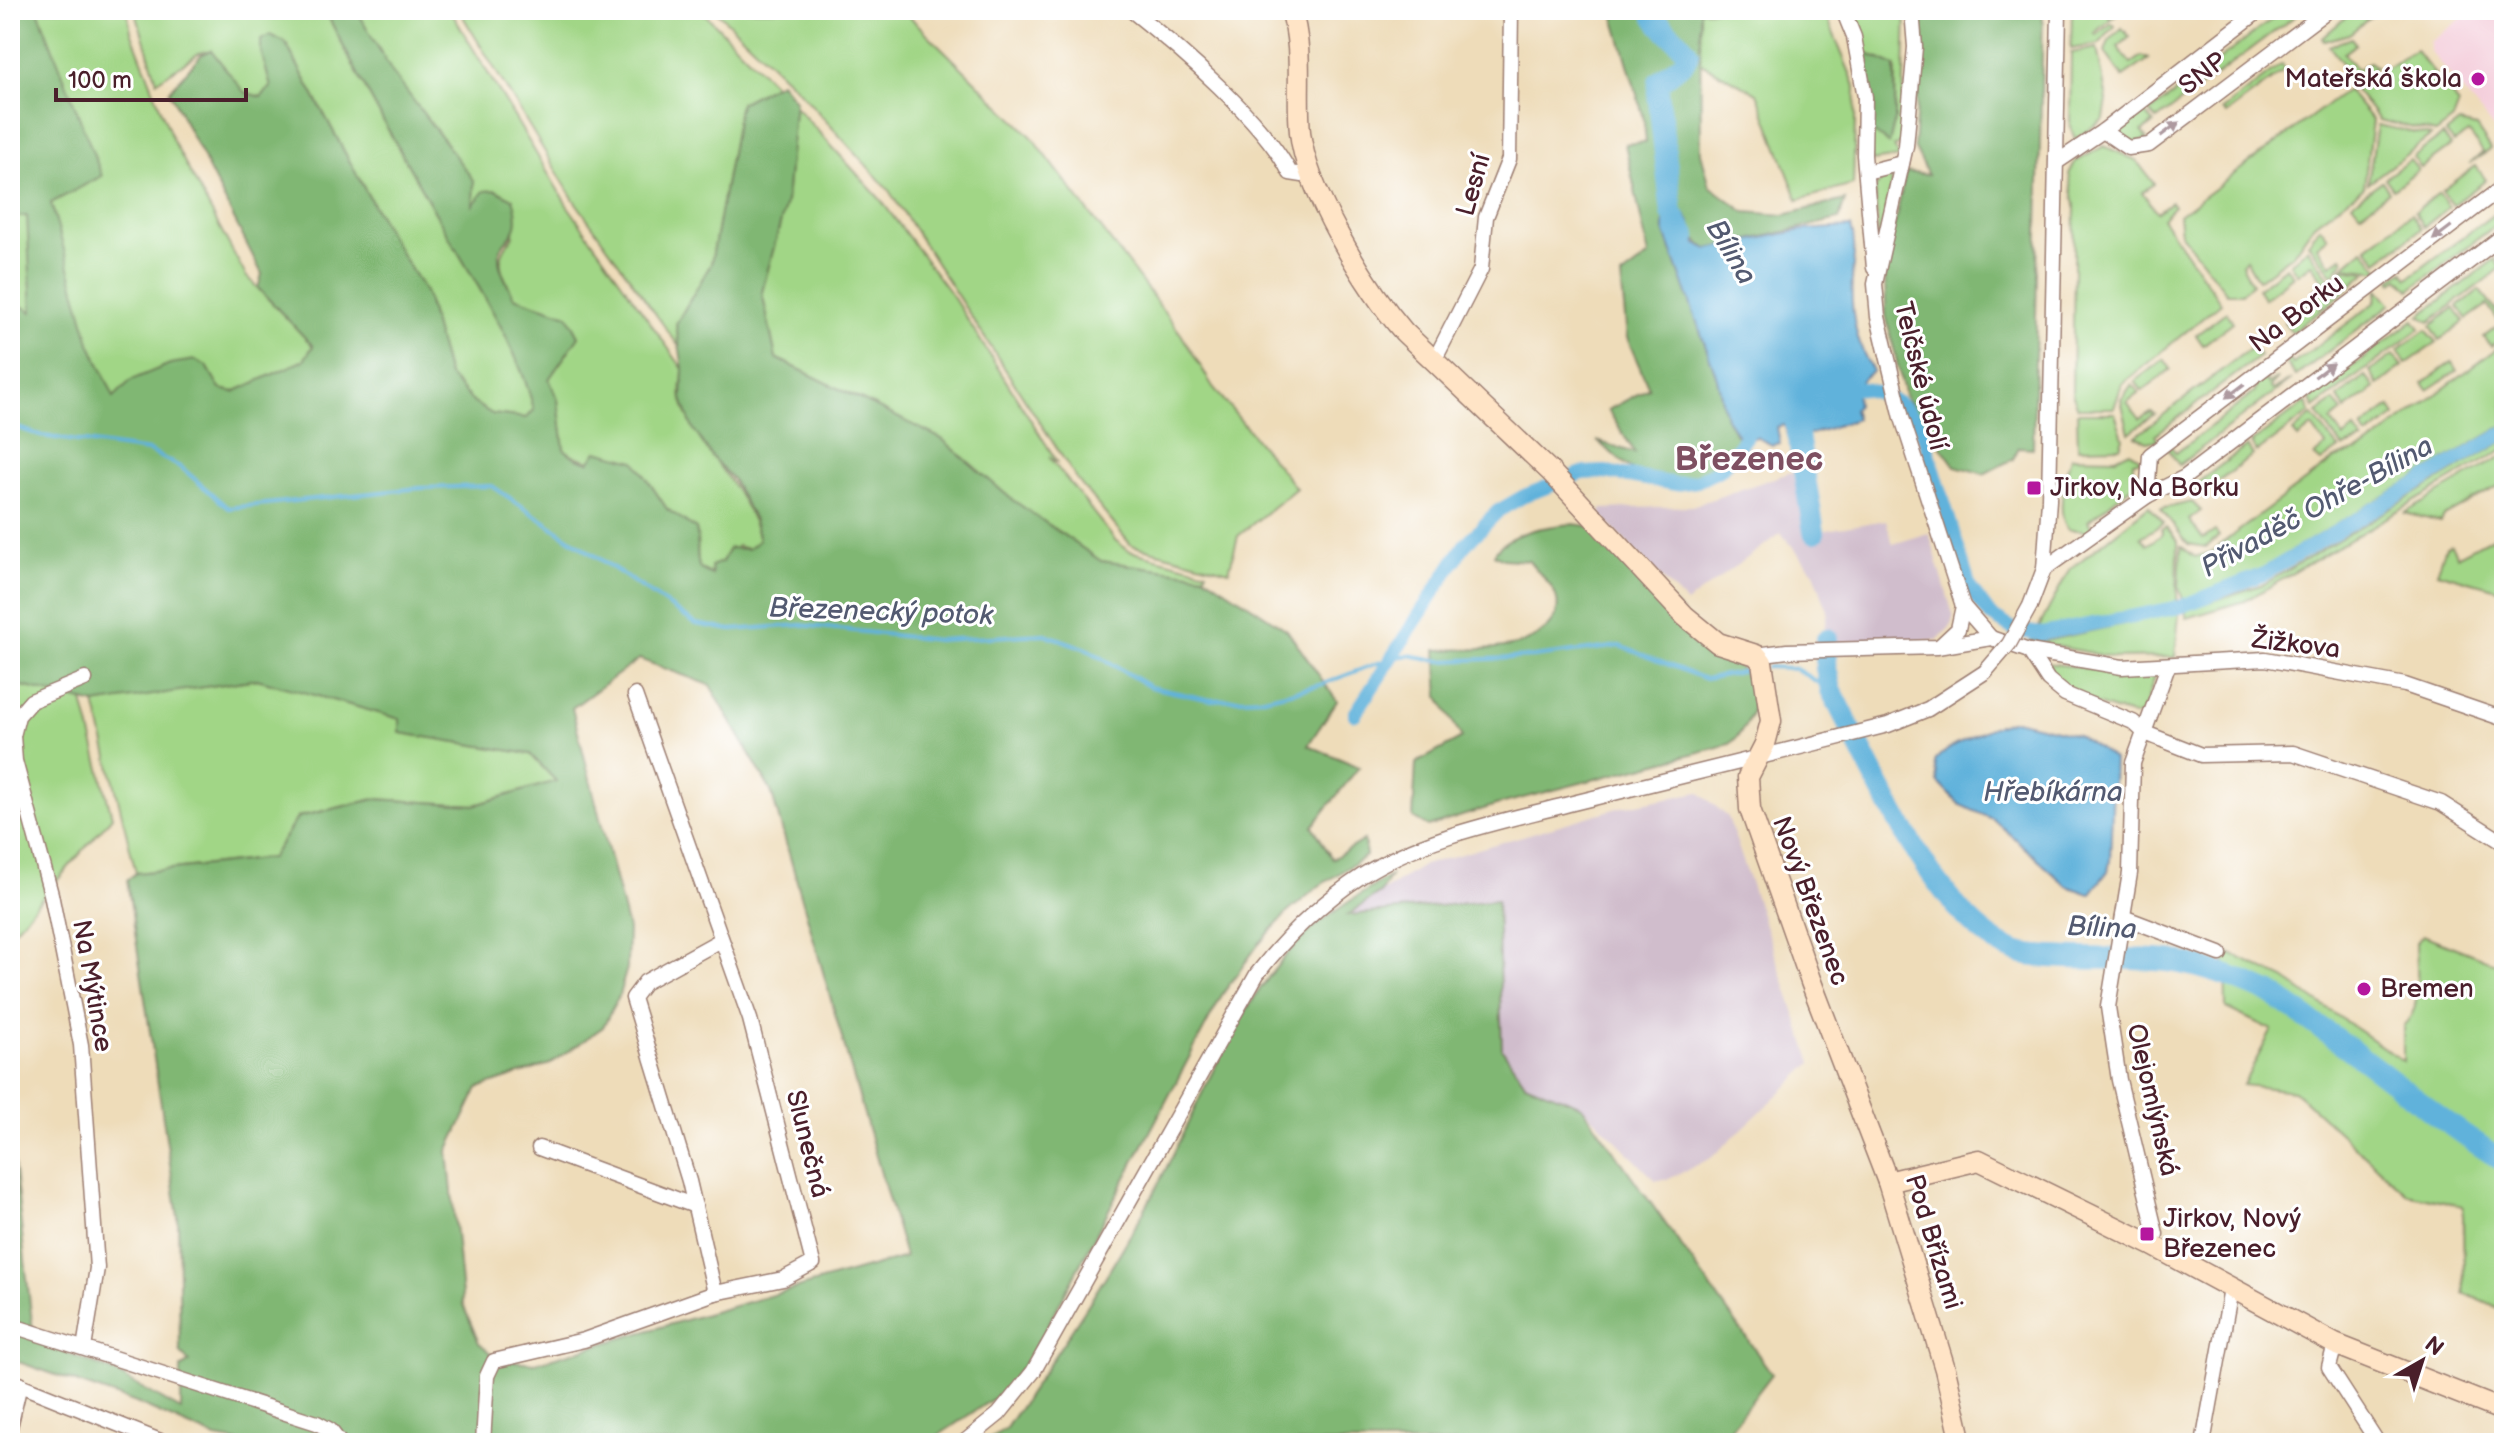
<svg xmlns="http://www.w3.org/2000/svg" width="2514" height="1453" viewBox="0 0 2514 1453" font-family="'Balsamiq Sans',sans-serif">
<rect width="100%" height="100%" fill="#fff"/>
<filter id="ink" filterUnits="userSpaceOnUse"><feTurbulence type="fractalNoise" baseFrequency=".0125" numOctaves="2"/><feDisplacementMap in="SourceGraphic" scale="16" xChannelSelector="R" yChannelSelector="G"/><feConvolveMatrix kernelMatrix="1 2 1 2 8 2 1 2 1" color-interpolation-filters="sRGB"/></filter>
<filter id="wash" filterUnits="userSpaceOnUse"><feTurbulence type="fractalNoise" baseFrequency=".006" numOctaves="4" result="noise"/><feDisplacementMap in="SourceGraphic" scale="32" xChannelSelector="R" yChannelSelector="G"/><feGaussianBlur stdDeviation="1.8" result="paint"/><feColorMatrix in="noise" values="0 0 0 0 0 0 0 0 0 0 0 0 0 0 0 0 0 1.4 0 .05"/><feComposite in="paint" operator="in"/></filter>
<g filter="url(#wash)">
<rect width="100%" height="100%" fill="#eedcb9"/>
<path fill="#f4cfdc" d="M2473 10H2504V141L2430 51V42Z"/>
<g fill="#d0bdcc">
<path d="M1792 472 1809 533 1886 520 1893 544 1929 533 1954 618 1952 625 1937 640 1834 644V641L1823 639 1828 612 1814 572 1781 533 1686 603 1602 517 1601 509 1692 506Z"/>
<path d="M1699 792 1728 817 1812 1063 1711 1158 1667 1180H1655L1582 1106 1525 1083 1501 1049 1497 901 1346 915 1424 865 1621 807Z"/>
</g>
<g fill="#a1d686" stroke="#767a58" stroke-width="2">
<path d="M10 10H127L131 31 173 141 246 276 313 346 305 360 234 392 220 389 207 366 114 398 20 305 10 288Z"/>
<path d="M135 10H325C363 87 405 160 448 235 480 290 519 348 534 410L527 418 492 414 474 403 448 375 425 292 390 236 285 42 261 51 271 87 261 97 244 93 211 50 199 53 157 81Z"/>
<path d="M371 10H450L567 205 683 369C683 378 680 391 682 400 696 451 745 484 759 540L748 549 737 546 713 575 700 569C694 554 700 544 696 529L667 509 635 461C609 462 586 466 564 449L558 400 549 379 579 336 568 315 514 297C501 268 492 262 514 235L473 207C478 169 414 107 392 73 380 54 370 33 358 14Z"/>
<path d="M459 10H701L775 85 740 103 711 264 676 324 680 348 574 200Z"/>
<path d="M715 10H903L1031 136 1181 334 1213 387 1296 488 1238 536 1229 571 1131 545 1078 481 888 189 799 91Z"/>
<path d="M1662 10H1824L1856 88 1853 185 1798 200 1757 93 1699 62Z"/>
<path d="M1852 10H1906L1902 143 1894 147 1899 157 1871 161 1869 129 1889 143 1895 118 1896 67 1866 53Z"/>
<path d="M2072 10H2123L2111 18 2108 14 2110 20 2094 33 2096 35 2112 23 2115 26 2099 44 2071 49Z"/>
<path d="M2284 10 2299 13 2157 120 2143 106 2147 102 2153 110Z"/>
<path d="M2354 10H2380L2349 34 2324 41 2322 38Z"/>
<path d="M2122 28 2130 37 2118 47 2131 64 2142 56 2149 59 2123 77 2105 52 2109 41Z"/>
<path d="M2351 38 2356 44 2344 53 2357 70 2369 62 2376 67 2355 79 2329 46Z"/>
<path d="M2097 48 2107 100 2104 119 2075 139 2070 126 2071 53Z"/>
<path d="M2415 50 2459 104 2453 120 2436 133 2379 120 2354 89Z"/>
<path d="M2282 64 2285 70 2226 114 2222 110Z"/>
<path d="M2347 90 2372 120 2364 187 2314 224 2293 254 2258 280 2246 259 2242 264 2252 284 2241 293H2227L2181 234 2179 215Z"/>
<path d="M794 105 880 199 953 297 1058 463 1049 457 1115 540 1129 551 1207 571 1204 575 1101 561 1010 498 942 439 776 358 762 292 786 202Z"/>
<path d="M2140 108 2154 123 2142 132 2147 140 2130 143 2119 134V125Z"/>
<path d="M2459 123 2476 127 2491 149 2470 164 2483 152 2469 133 2454 143 2446 133Z"/>
<path d="M2377 125 2431 136 2368 183Z"/>
<path d="M2443 135 2451 146 2421 168 2413 157Z"/>
<path d="M2104 146 2136 160 2154 184 2142 192 2157 212 2171 202 2174 206 2162 218 2221 303 2122 384 2114 408H2078L2072 393 2075 205 2069 174 2075 162Z"/>
<path d="M2410 160 2418 170 2393 189 2385 178Z"/>
<path d="M2476 166 2486 180 2453 205 2442 191Z"/>
<path d="M1889 173 1891 185 1879 247 1875 188Z"/>
<path d="M2382 181 2389 192 2360 213 2352 203Z"/>
<path d="M2439 193 2449 207 2424 227 2414 212Z"/>
<path d="M2500 197 2504 203V219L2410 290 2399 278 2393 282 2391 279 2403 271 2408 278 2502 208 2497 200Z"/>
<path d="M2411 214 2421 229 2378 261 2367 247Z"/>
<path d="M2320 227 2328 237 2317 246 2331 265 2342 257 2344 260 2333 275 2308 243Z"/>
<path d="M2307 248 2330 279 2313 295V290L2324 281 2311 264 2297 274 2290 264Z"/>
<path d="M2364 249 2381 271 2343 267Z"/>
<path d="M2495 259 2501 268 2430 322 2420 316Z"/>
<path d="M2286 267 2293 276 2264 299 2257 289Z"/>
<path d="M2342 269 2367 272 2325 308 2317 297 2330 287Z"/>
<path d="M2378 289 2391 304 2296 376 2284 360 2287 357 2293 364 2376 302Z"/>
<path d="M2479 290 2504 320V336L2491 346 2484 337 2501 324 2487 305 2467 319 2458 307Z"/>
<path d="M2315 299 2322 309 2292 332 2284 322Z"/>
<path d="M2454 308 2464 321 2440 340 2431 326Z"/>
<path d="M2226 312 2233 322 2203 345 2196 335Z"/>
<path d="M2414 320 2420 329 2314 408 2310 399Z"/>
<path d="M2426 330 2437 342 2406 364 2398 350Z"/>
<path d="M2504 343V425L2261 569 2183 600 2179 588 2181 546 2195 557 2209 553 2335 459 2365 448Z"/>
<path d="M2253 346 2260 356 2155 435 2158 440 2147 442 2136 436Z"/>
<path d="M2393 355 2403 366 2378 385 2370 372Z"/>
<path d="M2164 359 2171 369 2142 391 2135 381Z"/>
<path d="M2452 362 2457 371 2428 390 2423 383Z"/>
<path d="M2280 363 2265 381 2268 384 2278 378 2270 387 2273 390 2292 379 2179 465 2167 448 2170 445 2176 453 2255 392 2257 381Z"/>
<path d="M2365 376 2375 388 2345 410 2338 397Z"/>
<path d="M2132 384 2139 393 2127 402 2140 419 2151 412 2155 414 2129 433 2121 400Z"/>
<path d="M2334 401 2342 412 2331 421 2344 438 2355 430 2363 441 2343 448 2317 413Z"/>
<path d="M2306 402 2310 413 2257 452 2251 443Z"/>
<path d="M2390 407 2396 416 2367 436 2362 428Z"/>
<path d="M2077 413H2115L2123 438 2120 447 2078 448Z"/>
<path d="M2312 415 2339 449 2321 462 2314 456 2326 446 2312 427 2298 438 2293 432Z"/>
<path d="M2504 441V449L2245 601 2187 618 2185 610 2264 584Z"/>
<path d="M2247 446 2253 455 2200 496 2193 486Z"/>
<path d="M2130 451 2143 461H2133L2132 484 2141 485 2140 492 2132 486 2088 521 2093 530 2087 534 2082 530H2068C2055 512 2065 476 2071 457L2116 458Z"/>
<path d="M2504 455V483L2444 516 2441 522 2405 513Z"/>
<path d="M2192 502 2201 511 2189 520 2203 539 2215 531 2219 536 2206 547 2188 544 2161 509Z"/>
<path d="M2149 506 2164 523 2141 537 2147 545 2163 534 2161 530 2166 527 2178 541 2177 602 2038 629 2069 570Z"/>
<path d="M2504 531V591L2437 572 2446 547 2451 545 2457 556Z"/>
<path d="M2179 612 2175 657 2116 658 2030 641H2045Z"/>
<path d="M2045 663 2155 676 2143 713 2134 716C2106 706 2052 697 2045 663Z"/>
<path d="M257 679 400 719 401 733 531 754 556 781 475 805 375 799 298 817 271 858 136 873 95 703Z"/>
<path d="M10 683 83 701 112 817 10 935Z"/>
<path d="M2423 935 2504 967V1311L2464 1293 2463 1206 2407 1194 2294 1091 2243 1085 2272 1030 2226 1008 2225 951 2284 979 2403 1061V1027C2424 1008 2416 968 2416 942Z"/>
</g>
<g fill="#80b773" stroke="#656b4f" stroke-width="2" fill-rule="evenodd">
<path d="M10 10H38L102 176 51 203 90 343 114 397 131 380 170 364 195 360 207 366 220 389 234 392 304 360 313 346 258 288 262 274 169 91 201 55 211 50 244 92 261 97 271 87 261 51V40L270 35 285 42 390 236 425 292 448 375 474 403 492 414 527 418 534 410C519 348 480 290 448 235 405 160 363 87 325 10H371L359 14 392 72 474 181 473 205 484 191 496 190 513 199C527 240 499 234 499 259 499 271 509 286 514 297L568 315 579 336 549 379 558 400 564 449 576 458 589 462 597 451 635 461 667 509 696 529C700 544 694 554 700 569L712 575 711 566 722 562 729 548 748 549 759 540 754 520 732 479 712 457 692 427 682 399 683 369 676 324 711 264 740 103 780 82 795 100 786 202 762 292 776 358 942 439 1010 498 1101 561 1204 575 1287 630 1337 701 1308 745 1359 767 1313 826 1332 859 1364 840 1366 856 1319 886 1288 912 1258 945 1222 995 1045 1331 1023 1366 1000 1394 927 1443H245L216 1438 136 1403 10 1359V1127L34 1340 112 1371 181 1410V1368L189 1362 180 1352 178 1217 127 880 136 873 271 858 298 817 375 799 475 805 556 781 530 754 400 733V719L257 679 95 704 10 683V288L20 305 32 312 27 216 11 217 10 202ZM639 659 710 685 771 791 905 1257 535 1363 500 1360 479 1343 463 1305 448 1151 478 1088 550 1064 603 1027 619 995 627 968 628 929 572 708Z"/>
<path d="M1612 10H1700L1701 153 1710 186 1745 212 1784 215 1845 200 1839 219 1707 250 1692 236 1664 230 1717 378 1726 418 1739 439 1728 458 1713 472 1674 482 1642 478 1597 441 1635 453 1608 410 1649 388 1627 338 1621 277 1649 256 1625 144 1646 142 1643 115Z"/>
<path d="M1919 10H2043L2033 448 2019 447 2013 459 1984 474 1955 466 1905 397 1886 315 1885 267 1906 172 1928 175 1914 147 1922 30Z"/>
<path d="M1866 53 1895 66V119L1889 144 1869 129Z"/>
<path d="M1572 524 1598 527 1715 647C1756 673 1768 708 1730 744L1496 805 1428 827 1413 818 1416 763 1462 738 1439 697 1436 650C1474 648 1523 655 1550 625 1559 615 1560 601 1553 590 1548 580 1536 571 1529 561L1503 559 1494 554C1507 531 1548 526 1572 524Z"/>
<path d="M1390 876 1381 892 1348 915 1497 900 1502 1049 1525 1083 1582 1106 1772 1374 1719 1443H982L1006 1428C1057 1352 1109 1277 1152 1196 1196 1114 1226 1023 1289 952 1317 920 1354 898 1390 876Z"/>
</g>
<g fill="#60b2db" stroke="#556883" stroke-width="2">
<path d="M1683 212 1690 222 1697 244 1708 249 1802 230 1851 227C1857 245 1853 260 1852 278 1850 311 1855 343 1873 371 1859 380 1854 388 1857 405L1853 410 1856 419 1806 436 1797 393 1787 394 1790 440 1784 425 1777 427 1780 443 1772 445 1756 437 1743 442 1726 418 1717 378 1664 230V218Z"/>
<path d="M2015 720 2077 735 2114 759 2110 861 2108 871 2090 894 2067 886 1993 819 1960 805 1938 782 1935 762C1941 748 1999 723 2015 720Z"/>
</g>
<g fill="none" stroke-linecap="round" stroke-linejoin="round">
<g stroke="#60b2db" stroke-width="4">
<path d="M10 425 42 436 149 451 182 468 228 508 420 488 492 486 696 624 731 630 801 625 937 640 1045 634 1087 649 1150 687 1211 700 1264 698 1320 685 1391 658 1409 655 1441 661 1534 657 1620 646 1705 679 1755 669"/>
<path d="M1767 667 1794 668 1831 690"/>
</g>
<g stroke="#60b2db" stroke-width="14">
<path d="M1840 387C1873 386 1903 400 1921 427L1970 588 1990 615 2015 630 2041 634 2180 607 2264 574 2504 433"/>
<path d="M1355 714 1464 546 1498 511 1524 496 1582 473 1605 472 1676 484 1697 481 1721 469 1753 427"/>
</g>
<g stroke="#60b2db" stroke-width="22">
<path d="M1652 10C1657 28 1679 37 1688 54L1684 62 1659 82 1658 92 1672 213 1686 237"/>
<path d="M1777 371 1790 387 1814 532"/>
<path d="M1827 639 1826 668 1831 690C1868 759 1944 943 2029 955 2075 961 2122 956 2168 961 2202 965 2236 978 2267 992 2286 1001 2304 1017 2322 1029 2384 1072 2440 1122 2504 1161"/>
</g>
</g>
</g>
<g filter="url(#ink)">
<g fill="none" stroke-linecap="round" stroke-linejoin="round">
<defs>
<g id="street">
<path d="M1131 10C1179 48 1264 121 1290 173L1309 176"/>
<path d="M1843 10 1854 37 1865 97 1864 155 1874 268"/>
<path d="M1912 10 1915 47 1906 146 1875 284 1878 317 1902 418 1963 606"/>
<path d="M2103 131 2128 148 2149 145 2328 10"/>
<path d="M2057 162 2103 131 2260 10"/>
<path d="M1866 172 1902 163"/>
<path d="M1434 361 1481 269 1486 217 1509 159 1511 10"/>
<path d="M2147 496 2150 455 2504 186"/>
<path d="M2044 569 2147 496 2185 477 2504 235"/>
<path d="M2030 606 2044 569 2049 500 2059 10"/>
<path d="M1941 645 1958 629 1963 606 1991 638"/>
<path d="M2029 651 2048 680 2065 694 2133 722 2145 733 2201 755 2293 753 2441 803 2504 843"/>
<path d="M1756 655 1787 651 1937 647 1991 638 2029 651 2122 667 2265 659 2405 685 2504 719"/>
<path d="M635 695 750 1019 813 1263 783 1279 715 1293"/>
<path d="M2123 917 2220 954"/>
<path d="M539 1148 695 1206"/>
<path d="M2152 1245 2156 1234 2119 1080 2108 1007 2130 873 2133 763 2168 666"/>
<path d="M10 1325 317 1423 330 1430 340 1443"/>
<path d="M2335 1344 2329 1367 2378 1443"/>
<path d="M84 1348 97 1268 81 1045 51 894 15 761 13 736 18 716 31 701 85 679"/>
<path d="M10 1381 165 1443"/>
<path d="M10 1427 20 1384"/>
<path d="M483 1443 487 1376 494 1361 584 1340 715 1293 689 1181 633 998 645 982 721 940"/>
<path d="M963 1443 999 1414 1033 1372 1257 974C1287 935 1322 902 1363 875 1425 836 1500 822 1569 804 1676 777 1782 752 1888 725L1928 709 1985 672"/>
<path d="M2203 1443 2231 1289"/>
</g>
<g id="secondary">
<path d="M1291 10C1304 50 1296 91 1300 132 1306 190 1366 288 1404 332L1551 472 1685 616 1718 643 1756 655 1762 662 1771 721 1765 744 1748 777 1750 809 1811 982 1888 1182 1945 1369 1962 1443"/>
<path d="M1888 1182 1979 1160 2152 1245 2335 1344 2504 1411"/>
</g>
</defs>
<use href="#street" stroke="#9c7e72" stroke-width="17"/>
<use href="#secondary" stroke="#9c7e72" stroke-width="23"/>
<use href="#street" stroke="#fff" stroke-width="14"/>
<use href="#secondary" stroke="#ffe4c6" stroke-width="20"/>
<defs>
<path id="street-bridge" d="M1985 672 2009 644 2030 606"/>
</defs>
<use href="#street-bridge" stroke="#9c7e72" stroke-width="17" stroke-linecap="butt"/>
<use href="#street-bridge" stroke="#fff" stroke-width="14"/>
</g>
<defs><path id="oneway-solid" d="M-6-.8H1V-3.2L6.5 0L1 3.2V.8H-6Z" transform="scale(2)"/></defs>
<g fill="#ae9aa0">
<use href="#oneway-solid" transform="translate(2170 129) rotate(-37)"/>
<use href="#oneway-solid" transform="translate(2442 233) rotate(143)"/>
<use href="#oneway-solid" transform="translate(2324 370) rotate(-37)"/>
<use href="#oneway-solid" transform="translate(2235 391) rotate(143)"/>
</g>
</g>
<g fill="#b5179e" stroke="#fff" stroke-width="3">
<circle cx="2478" cy="79" r="8"/>
<rect x="2026" y="480" width="16" height="16" rx="4"/>
<circle cx="2364" cy="989" r="8"/>
<rect x="2139" y="1226" width="16" height="16" rx="4"/>
</g>
<g text-anchor="middle" dominant-baseline="central" stroke-width="6" stroke-linejoin="round" paint-order="stroke">
<g font-size="26" fill="#4a1f2b" stroke="#fff">
<text transform="translate(2203 74) rotate(-37)">SNP</text>
<text transform="translate(1474 185) rotate(-74)">Lesní</text>
<text transform="translate(2297 314) rotate(-37)">Na Borku</text>
<text transform="translate(1920 376) rotate(76)">Telčské údolí</text>
<text transform="translate(2296 645) rotate(7)">Žižkova</text>
<text transform="translate(1810 901) rotate(70)">Nový Březenec</text>
<text transform="translate(92 986) rotate(80)">Na Mýtince</text>
<text transform="translate(2152 1100) rotate(77)">Olejomlýnská</text>
<text transform="translate(807 1144) rotate(76)">Slunečná</text>
<text transform="translate(1933 1242) rotate(73)">Pod Břízami</text>
</g>
<g font-size="26" fill="#4a1f2b" stroke="#fff" text-anchor="start">
<text x="2462" y="79" text-anchor="end">Mateřská škola</text>
<text x="2050" y="488">Jirkov, Na Borku</text>
<text x="2380" y="989">Bremen</text>
<text x="2163" y="1219">Jirkov, Nový<tspan x="2163" dy="30">Březenec</tspan></text>
</g>
<g font-size="28" font-style="italic" fill="#535a71" stroke="#fff">
<text transform="translate(1731 252) rotate(59)">Bílina</text>
<text transform="translate(2317 507) rotate(-29)">Přivaděč Ohře-Bílina</text>
<text transform="translate(881 612) rotate(2)">Březenecký potok</text>
<text x="2053" y="792">Hřebíkárna</text>
<text transform="translate(2102 928) rotate(3)">Bílina</text>
</g>
<g font-size="34" font-weight="bold" fill="#7f5062" stroke="#fff">
<text x="1749" y="459">Březenec</text>
</g>
</g>
<rect width="2514" height="1453" fill="none" stroke="#fff" stroke-width="40"/>
<g transform="translate(2422 1361) rotate(39)" stroke="#ffffff" stroke-width="6" paint-order="stroke">
<path d="M0-6L14 30L0 20L-14 30Z" fill="#4a1f2b"/>
<text y="-12" font-size="22" font-weight="bold" text-anchor="middle" fill="#4a1f2b">N</text>
</g>
<path d="M56 88v12h190v-12" fill="none" stroke="#4a1f2b" stroke-width="4"/>
<text x="68" y="88" font-size="24" fill="#4a1f2b" stroke="#ffffff" stroke-width="6" paint-order="stroke">100 m</text>
</svg>
